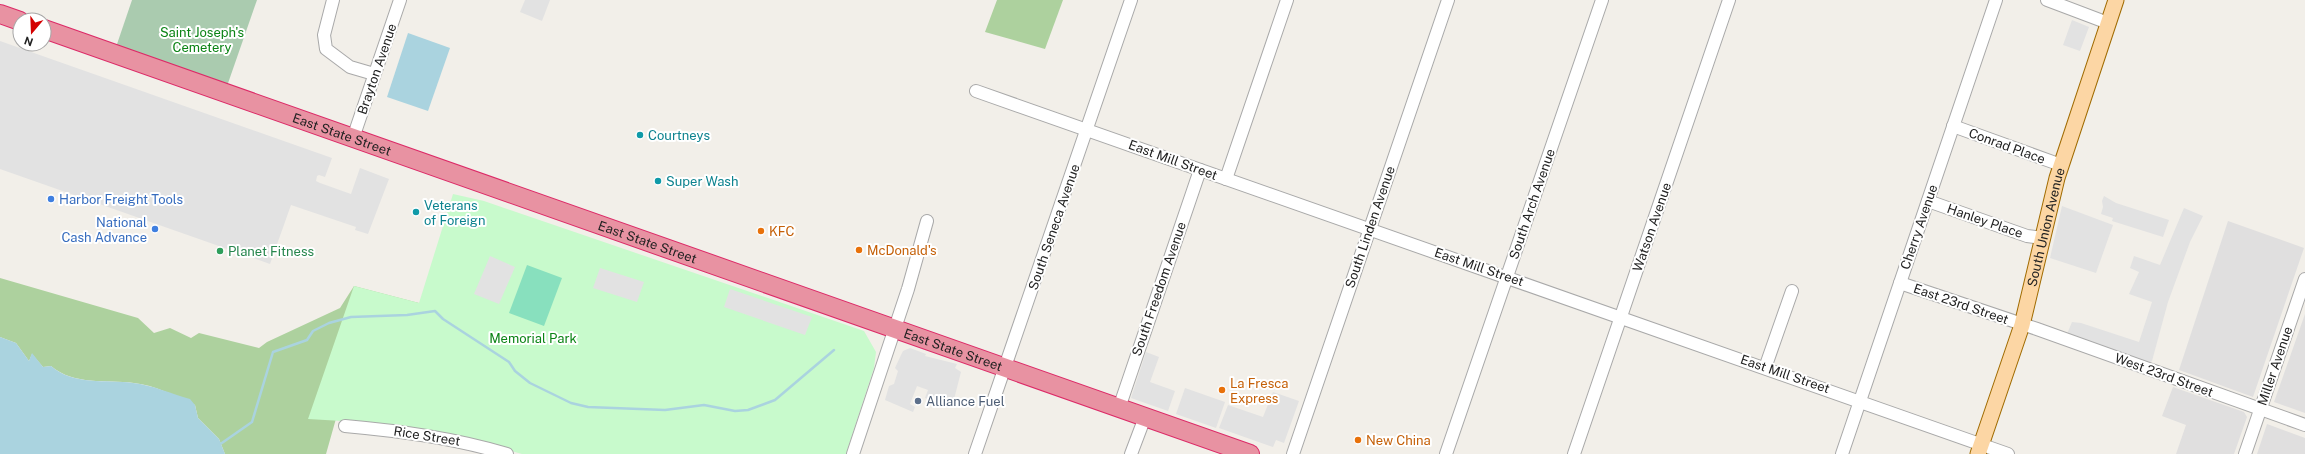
<svg xmlns="http://www.w3.org/2000/svg" width="2305" height="454" viewBox="0 0 2305 454" font-family="'Public Sans',sans-serif">
<rect width="100%" height="100%" fill="#f2efe9"/>
<g fill="#e0dfdf">
<path d="M2228 221 2304 248 2253 397 2179 370Z"/>
<path d="M2305 314V413L2274 402Z"/>
<path d="M2173 387 2244 412 2247 417 2234 454H2176L2186 425 2162 416Z"/>
<path d="M2267 424 2305 438V454H2257Z"/>
</g>
<g fill="#add19e">
<path d="M997 0H1063L1045 49 985 32Z"/>
<path d="M0 278 138 318 154 333 170 328 191 338 199 333 259 348 267 342 340 308 354 286 419 303 339 408 326 454H225L219 439 198 418 195 405C175 396 155 385 134 383 105 379 75 386 51 366L43 367 32 354 29 361 16 343 0 337Z"/>
</g>
<path fill="#aacbaf" d="M132 0H257L226 89 115 50Z"/>
<path fill="#c8facc" d="M453 194 484 201 864 331 876 352 874 368 846 454H522C452 434 380 422 308 419L354 286 419 303Z"/>
<path fill="#88e0be" d="M527 265 562 278 544 326 509 313Z"/>
<g fill="#e2e2e2">
<path d="M525 0H550L542 21 520 12Z"/>
<path d="M2072 20 2089 27 2080 51 2063 45Z"/>
<path d="M0 41 332 158 325 177 319 175 317 176 316 181 320 183 351 194 360 168 389 179 368 234 355 230 356 227 291 205 270 264 0 169Z"/>
<path d="M2104 196 2116 203 2169 220 2163 237 2112 221 2113 218 2101 214 2103 207 2102 201Z"/>
<path d="M2062 206 2113 225 2096 273 2050 258Z"/>
<path d="M2184 208 2203 216 2190 242 2168 302 2152 361 2147 364 2067 334 2072 322 2081 323 2139 342 2152 302 2129 294 2139 272 2130 268 2134 256 2160 265Z"/>
<path d="M490 256 515 267 499 304 474 294Z"/>
<path d="M600 268 644 282 637 302 593 288Z"/>
<path d="M730 289 812 317 805 335 724 307Z"/>
<path d="M910 348 926 354 925 356 957 364 955 368 961 372 952 407 925 398 928 390 917 386 910 404 915 407 913 412 885 400 889 386 894 384 898 371 895 368 901 355 903 351Z"/>
<path d="M1146 352 1159 357 1150 382 1175 391 1168 411 1131 398Z"/>
<path d="M1185 388 1225 402 1216 428 1176 414Z"/>
<path d="M1273 392 1299 401 1284 443 1276 440 1273 447 1219 428 1228 405 1263 417Z"/>
</g>
<g fill="#aad3df">
<path d="M408 33 450 48 428 111 387 97Z"/>
<path d="M0 337 16 343 29 361 32 353 43 367 51 366C74 386 105 379 133 383 152 385 172 394 190 399L195 405 198 418 219 439 225 454H0Z"/>
</g>
<g fill="none" stroke-linecap="round" stroke-linejoin="round">
<path stroke="#aad3df" stroke-width="2.5" d="M219 445 252 422 273 352 307 340 313 331 329 323 351 317 407 315 435 311 443 319 509 362 515 371 530 383 571 403 588 407 665 410 704 405 735 411 748 410 775 400 834 350"/>
<defs>
<g id="minor">
<path d="M333 0 324 35 326 49 350 67 374 74"/>
<path d="M2047 0 2108 23"/>
<path d="M976 91 2008 454"/>
<path d="M1953 126 2061 165"/>
<path d="M353 138 400 0"/>
<path d="M1226 179 1287 0"/>
<path d="M1928 201 2027 236 2043 238"/>
<path d="M1900 283 2037 329 2305 425"/>
<path d="M1765 368 1792 291"/>
<path d="M1119 408 1200 170"/>
<path d="M345 426C400 431 454 438 507 454"/>
<path d="M853 454 908 289 927 221"/>
<path d="M975 454 1131 0"/>
<path d="M1131 454 1145 417"/>
<path d="M1293 454 1448 0"/>
<path d="M1446 454 1602 0"/>
<path d="M1574 454 1729 0"/>
<path d="M1842 454 1996 0"/>
<path d="M2245 454 2305 279"/>
</g>
<g id="major">
<path id="s1" d="M1978 454 2022 325 2057 178 2116 0"/>
</g>
<g id="highway">
<path d="M0 14 20 21"/>
<path id="s2" d="M44 29 1250 454"/>
</g>
</defs>
<use href="#minor" stroke="#a9a9a9" stroke-width="14"/>
<use href="#major" stroke="#a06b00" stroke-width="17"/>
<use href="#highway" stroke="#dc2a67" stroke-width="20"/>
<use href="#minor" stroke="#fff" stroke-width="12"/>
<use href="#major" stroke="#fcd6a4" stroke-width="15"/>
<use href="#highway" stroke="#e892a2" stroke-width="18"/>
</g>
<g fill="#0f9aa8" stroke="#fff" stroke-width="1.5">
<circle cx="640" cy="135" r="4"/>
<circle cx="658" cy="181" r="4"/>
<circle cx="416" cy="212" r="4"/>
</g>
<g fill="#3f7fe0" stroke="#fff" stroke-width="1.5">
<circle cx="51" cy="199" r="4"/>
<circle cx="155" cy="229" r="4"/>
</g>
<g fill="#e8710a" stroke="#fff" stroke-width="1.5">
<circle cx="761" cy="231" r="4"/>
<circle cx="859" cy="250" r="4"/>
<circle cx="1222" cy="390" r="4"/>
<circle cx="1358" cy="440" r="4"/>
</g>
<circle fill="#2e9e5b" stroke="#fff" stroke-width="1.5" cx="220" cy="251" r="4"/>
<circle fill="#5c6f8a" stroke="#fff" stroke-width="1.5" cx="918" cy="401" r="4"/>
<g text-anchor="middle" dominant-baseline="central" stroke-width="4" stroke-linejoin="round" paint-order="stroke">
<g font-size="13" fill="#0c8416" stroke="#fff">
<text x="202" y="32">Saint Joseph's<tspan x="202" dy="15">Cemetery</tspan></text>
<text x="533" y="338">Memorial Park</text>
</g>
<g font-size="13" fill="#222" stroke="#fff">
<text transform="translate(377 69) rotate(-71)">Brayton Avenue</text>
<text stroke="none"><textPath href="#s2" startOffset="316">East State Street</textPath></text>
<text transform="translate(2007 146) rotate(20)">Conrad Place</text>
<text transform="translate(1173 160) rotate(20)">East Mill Street</text>
<text transform="translate(1532 204) rotate(-71)">South Arch Avenue</text>
<text transform="translate(1985 221) rotate(19)">Hanley Place</text>
<text transform="translate(1054 227) rotate(-71)">South Seneca Avenue</text>
<text transform="translate(1370 227) rotate(-71)">South Linden Avenue</text>
<text transform="translate(1652 227) rotate(-71)">Watson Avenue</text>
<text transform="translate(1919 227) rotate(-71)">Cherry Avenue</text>
<text stroke="none"><textPath href="#s1" startOffset="237">South Union Avenue</textPath></text>
<text stroke="none"><textPath href="#s2" startOffset="640">East State Street</textPath></text>
<text transform="translate(1479 267) rotate(19)">East Mill Street</text>
<text transform="translate(1159 289) rotate(-71)">South Freedom Avenue</text>
<text transform="translate(1961 304) rotate(19)">East 23rd Street</text>
<text stroke="none"><textPath href="#s2" startOffset="964">East State Street</textPath></text>
<text transform="translate(2275 366) rotate(-71)">Miller Avenue</text>
<text transform="translate(1785 374) rotate(19)">East Mill Street</text>
<text transform="translate(2164 375) rotate(20)">West 23rd Street</text>
<text transform="translate(427 436) rotate(9)">Rice Street</text>
</g>
<g font-size="13" fill="#0d838f" stroke="#fff" text-anchor="start">
<text x="648" y="135">Courtneys</text>
<text x="666" y="181">Super Wash</text>
<text x="424" y="205">Veterans<tspan x="424" dy="15">of Foreign</tspan></text>
</g>
<g font-size="13" fill="#366cbe" stroke="#fff" text-anchor="start">
<text x="59" y="199">Harbor Freight Tools</text>
<text x="147" y="222" text-anchor="end">National<tspan x="147" dy="15">Cash Advance</tspan></text>
</g>
<g font-size="13" fill="#c56008" stroke="#fff" text-anchor="start">
<text x="769" y="231">KFC</text>
<text x="867" y="250">McDonald's</text>
<text x="1230" y="383">La Fresca<tspan x="1230" dy="15">Express</tspan></text>
<text x="1366" y="440">New China</text>
</g>
<g font-size="13" fill="#27864d" stroke="#fff" text-anchor="start">
<text x="228" y="251">Planet Fitness</text>
</g>
<g font-size="13" fill="#4e5e75" stroke="#fff" text-anchor="start">
<text x="926" y="401">Alliance Fuel</text>
</g>
</g>
<g transform="translate(32 32) rotate(199)"><circle r="19" fill="#ffffff" stroke="#a7a7a7"/>
<path d="M0-3L7 15L0 10L-7 15Z" fill="#d40000"/>
<text y="-6" font-size="11" font-weight="bold" text-anchor="middle" fill="#222222">N</text>
</g>
</svg>
